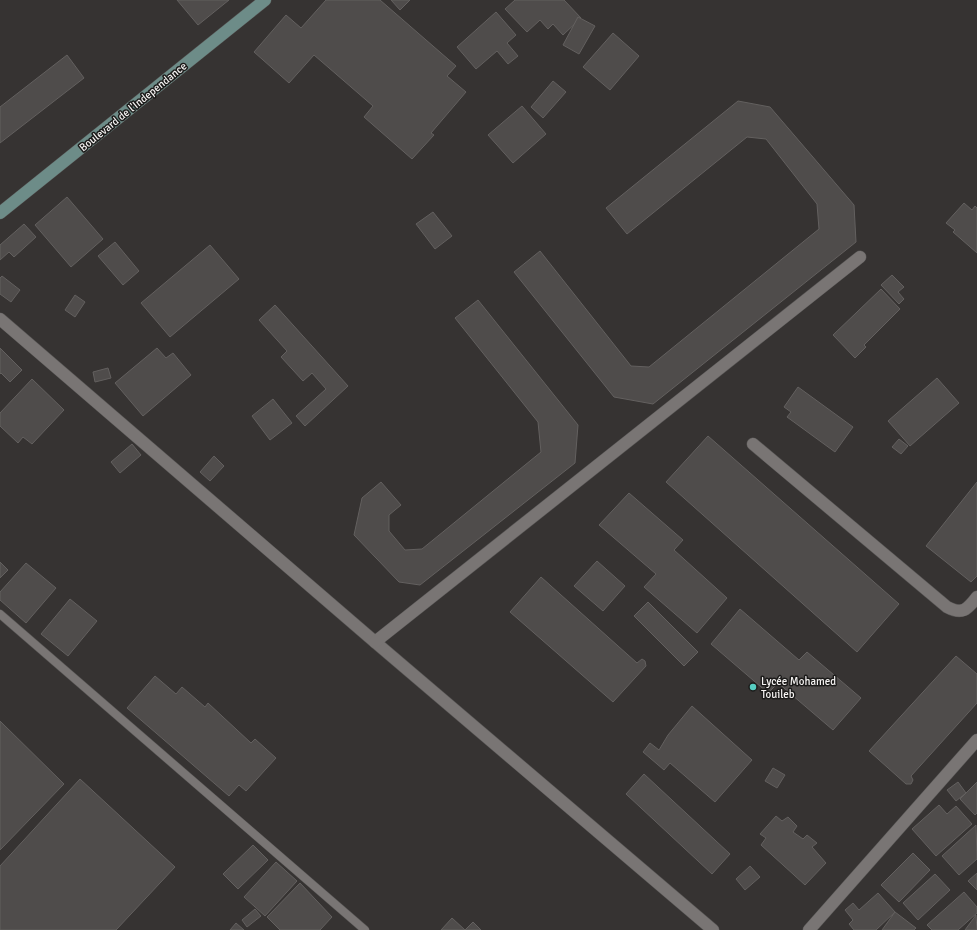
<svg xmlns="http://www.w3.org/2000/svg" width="977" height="930" viewBox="0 0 977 930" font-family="Signika,sans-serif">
<rect width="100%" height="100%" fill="#363332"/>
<g fill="#4f4c4b" stroke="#63605f">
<path d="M177 0H229L198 25Z"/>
<path d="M326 0H380L456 66 447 76 466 92 431 133 434 135 412 159 364 117 373 106 314 55 289 83 254 52 286 15 301 28Z"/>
<path d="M391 0H410L400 10Z"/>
<path d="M515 0H564L581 18 563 35 553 24 548 29 540 20 527 32 505 9Z"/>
<path d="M496 12 516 35 507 43 518 56 508 64 497 51 476 69 457 47Z"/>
<path d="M578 17 595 26 579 54 563 45Z"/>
<path d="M613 33 639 56 610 90 583 67Z"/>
<path d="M67 55 84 78 0 143V107Z"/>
<path d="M553 81 566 92 543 118 531 107Z"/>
<path d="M738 101 770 107 854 205 856 242 653 404 614 397 514 272 540 251 631 366 649 367 819 229 817 204 766 139 747 137 627 234 606 208Z"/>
<path d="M522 106 546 134 513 163 488 135Z"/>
<path d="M67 197 103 239 71 267 35 225Z"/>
<path d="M964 203 972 210 975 206 977 208V253L953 232 955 230 946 223Z"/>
<path d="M433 212 452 236 435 249 416 224Z"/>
<path d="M24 224 36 237 14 257 9 252 0 260V245Z"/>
<path d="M115 242 139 271 123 285 98 256Z"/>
<path d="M210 245 239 279 170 337 141 303Z"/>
<path d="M892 275 904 287 898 292 904 299 899 304 881 285Z"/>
<path d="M2 276 20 290 11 302 0 294V278Z"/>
<path d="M881 289 900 309 864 345 866 347 855 358 833 335Z"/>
<path d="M75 295 85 302 75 317 65 310Z"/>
<path d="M478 300 578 425 575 463 420 585 399 582 354 535 362 498 381 482 401 505 389 515V531L405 550 422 549 541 452 538 422 455 318Z"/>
<path d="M275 305 348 386 305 426 296 416 326 389 312 373 303 381 281 357 287 351 259 320Z"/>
<path d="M0 348 22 370 10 382 1 373 0 374Z"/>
<path d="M157 348 166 358 173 353 191 375 143 416 115 383Z"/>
<path d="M108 368 111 378 95 382 93 372Z"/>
<path d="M937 378 959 403 910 446 888 421Z"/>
<path d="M32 379 64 410 32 444 23 437 18 443 0 426V413Z"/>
<path d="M798 387 853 427 835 452 787 417 791 412 784 407Z"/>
<path d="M273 399 292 423 270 440 252 416Z"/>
<path d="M708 436 899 604 857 652 666 482Z"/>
<path d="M899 439 908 446 901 454 892 447Z"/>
<path d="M132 444 141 455 120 473 111 462Z"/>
<path d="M214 456 224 466 210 481 200 472Z"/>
<path d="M977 482V576L971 582 926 546Z"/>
<path d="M629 493 683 540 674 550 727 598 697 633 644 587 656 574 599 525Z"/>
<path d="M597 561 625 586 603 611 574 586Z"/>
<path d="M0 562 8 570 0 578Z"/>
<path d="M26 563 56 588 26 623 0 600V592Z"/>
<path d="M541 577 637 663 642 659 645 661 646 666 613 702 510 612Z"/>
<path d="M70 599 97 621 68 656 41 634Z"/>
<path d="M648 602 698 652 684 666 634 616Z"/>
<path d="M740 609 799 660 807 652 861 698 833 730 778 683 768 693 711 644Z"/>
<path d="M956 656 977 674V703L911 776 913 780 911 784H906L869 751Z"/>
<path d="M155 676 176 694 182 687 205 707 208 703 251 743 255 739 276 758 246 791 239 785 229 796 127 708Z"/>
<path d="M692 706 752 760 715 802 670 763 664 770 643 752 650 743 659 750 668 735Z"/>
<path d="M0 721 64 784 0 850Z"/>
<path d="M773 768 785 775 777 788 765 781Z"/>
<path d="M644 774 730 854 712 874 626 794Z"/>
<path d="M80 779 175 867 116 930H0V866Z"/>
<path d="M958 782 966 793 956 801 947 790Z"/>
<path d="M977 782V813L975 815 960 799Z"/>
<path d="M939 805 947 814 956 806 972 824 936 856 912 829Z"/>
<path d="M776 816 782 821 788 817 797 826 793 832 803 839 807 835 817 843 812 847 826 863 805 885 761 845 766 838 760 834Z"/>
<path d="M976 825 977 859 959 875 942 856Z"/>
<path d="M253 845 268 860 238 889 223 874Z"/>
<path d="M913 853 930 870 899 902 881 885Z"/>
<path d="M276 862 297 881 265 916 244 897Z"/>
<path d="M750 866 760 877 745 890 736 879Z"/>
<path d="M977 873V890L968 881Z"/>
<path d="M935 874 950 890 918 920 903 903Z"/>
<path d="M300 883 332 917 320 930H280L267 917Z"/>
<path d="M964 892 977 907V913L958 930H932L927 925Z"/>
<path d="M878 893 895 912 876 930H854L849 924 853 920 845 910 853 903 859 910Z"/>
<path d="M255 909 261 916 247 927 242 920Z"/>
<path d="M895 912 916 928 914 930H882Z"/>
<path d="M976 915 977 930H965Z"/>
<path d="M452 918 465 930H441Z"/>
<path d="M473 922 481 930H465Z"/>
<path d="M236 923 244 930H230Z"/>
</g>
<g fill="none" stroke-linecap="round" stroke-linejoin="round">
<defs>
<path id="lane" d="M0 614 365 930"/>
<g id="street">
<path d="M0 319 375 642 713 930"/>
<path d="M753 444 947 607C962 615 967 610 977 597"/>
<path d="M375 642 860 257"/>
<path d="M809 930 977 740"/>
</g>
<path id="secondary" d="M0 213 265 0"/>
</defs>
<use href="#lane" stroke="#555352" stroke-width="9"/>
<use href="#street" stroke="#555352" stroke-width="13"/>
<use href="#secondary" stroke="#555352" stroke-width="13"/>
<use href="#lane" stroke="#797574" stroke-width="8"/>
<use href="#street" stroke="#797574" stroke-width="12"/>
<use href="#secondary" stroke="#6d8c88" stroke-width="12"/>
</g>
<circle fill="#57cec2" stroke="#1c1b1a" stroke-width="1.5" cx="753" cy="687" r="4"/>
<g text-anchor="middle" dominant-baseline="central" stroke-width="3" stroke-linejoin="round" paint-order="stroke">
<g font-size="11" fill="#f6f4f3" stroke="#1c1b1a">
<text transform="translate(133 107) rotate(-39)">Boulevard de l'Independance</text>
</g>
<g font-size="11" fill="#f6f4f3" stroke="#1c1b1a" text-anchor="start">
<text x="761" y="681">Lycée Mohamed<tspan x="761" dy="13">Touileb</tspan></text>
</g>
</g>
</svg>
